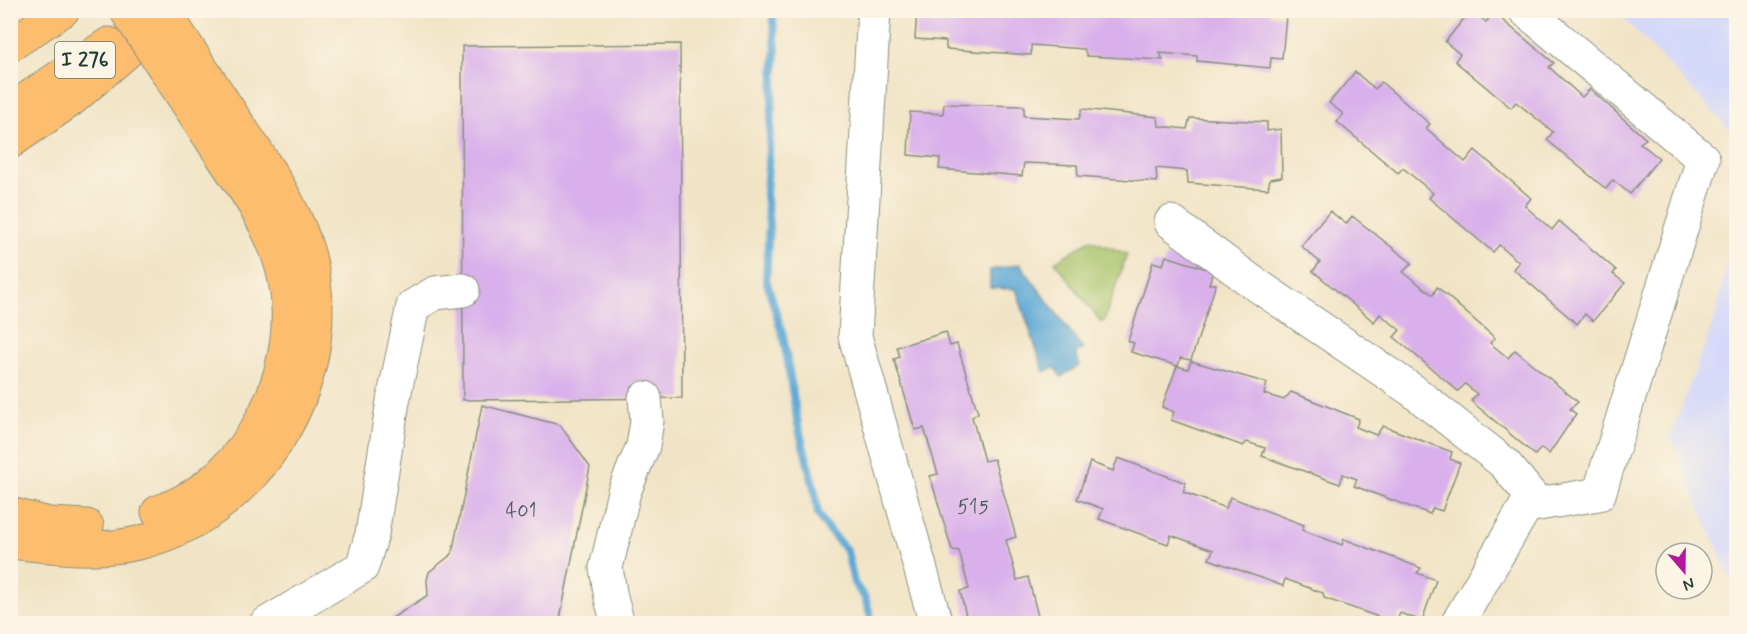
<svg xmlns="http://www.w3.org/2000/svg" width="1747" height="634" viewBox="0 0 1747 634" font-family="Mynerve,sans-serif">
<rect width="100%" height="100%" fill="#fcf5e5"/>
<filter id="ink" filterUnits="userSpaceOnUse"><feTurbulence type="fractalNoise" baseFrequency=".0167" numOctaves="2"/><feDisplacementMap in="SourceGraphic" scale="12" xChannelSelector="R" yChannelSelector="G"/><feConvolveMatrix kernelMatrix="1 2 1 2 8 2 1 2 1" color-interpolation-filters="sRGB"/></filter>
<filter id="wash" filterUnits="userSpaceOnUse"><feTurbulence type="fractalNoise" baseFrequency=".008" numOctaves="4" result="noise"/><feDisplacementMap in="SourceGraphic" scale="24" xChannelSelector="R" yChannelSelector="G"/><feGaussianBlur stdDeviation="1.35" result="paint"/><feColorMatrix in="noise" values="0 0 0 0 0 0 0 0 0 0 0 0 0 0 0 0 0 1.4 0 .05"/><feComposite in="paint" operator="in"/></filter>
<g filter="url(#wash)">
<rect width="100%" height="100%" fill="#f1e4c6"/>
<g fill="#d4d8f9">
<path d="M1617 11H1736V136Z"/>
<path d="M1736 219V592L1670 438 1716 314Z"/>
</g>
<path fill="#a7c36a" stroke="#63804f" stroke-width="1.5" d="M1090 240 1127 254 1104 321 1101 322 1055 262Z"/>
<path fill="#5ca8d5" stroke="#3e7284" stroke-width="1.5" d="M1020 264 1083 349 1075 353 1080 365 1061 377 1055 367 1044 372 1016 289 990 288V270Z"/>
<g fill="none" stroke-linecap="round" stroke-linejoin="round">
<path stroke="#5ca8d5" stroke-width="8" d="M772 10 776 49 766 194 769 225 766 279 783 336 798 425 815 492 818 514 827 528 847 551 854 583 865 598 873 624"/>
</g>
<g id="blocks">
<g fill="#d9b0eb">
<path d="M917 10H1270V15L1286 16 1282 59 1271 58 1270 68 1197 61V56L1160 53 1163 60 1087 56 1084 49 1031 45V55L946 49V41L915 39Z"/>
<path d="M1471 10 1486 22 1494 13 1554 63 1549 67 1582 97 1590 89 1646 139 1640 143 1659 158 1630 194 1613 180 1606 189 1547 140 1553 132 1516 102 1511 108 1455 61 1460 54 1445 42Z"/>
<path d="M680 44 682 398 463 400 462 46Z"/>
<path d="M1355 72 1375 89 1381 82 1430 124 1426 128 1465 162 1475 150 1531 198 1525 206 1552 230 1559 221 1616 270 1613 274 1625 283 1593 321 1585 314 1577 324 1513 269 1519 262 1499 245 1493 252 1429 198 1433 193 1403 168 1398 173 1337 122 1343 114 1329 103Z"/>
<path d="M944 104 1024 106V116L1079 119 1082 109 1158 117 1159 126 1187 129 1190 118 1267 122V131L1281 129 1282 177 1270 179 1268 189 1188 183 1187 171 1156 168 1157 182 1078 176 1077 165 1024 163 1022 176 939 169 940 158 908 155 910 112 943 114Z"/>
<path d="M1330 211 1346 224 1352 216 1412 263 1403 272 1433 295 1437 287 1495 338 1490 343 1508 358 1515 350 1578 402 1570 409 1576 414 1549 454 1541 448 1535 455 1471 401 1477 394 1465 384 1458 391 1394 337 1400 330 1380 314 1374 322 1313 271 1320 262 1301 246Z"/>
<path d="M1166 256 1213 271 1209 284H1216L1191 360 1180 358 1178 366 1131 352 1134 343 1128 341 1153 262 1163 265Z"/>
<path d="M946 332 950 346 957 344 978 413 972 417 984 461 994 459 1016 537 1006 540 1017 580 1028 577 1040 624H968L960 591 969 589 959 551 952 550 930 476 938 474 924 428 915 430 894 359 900 357 897 347Z"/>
<path d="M1191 361 1267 383 1264 394 1284 400 1291 392 1359 419 1356 427 1376 435 1383 426 1452 452 1450 459 1460 463 1442 511 1433 508 1430 514 1354 486 1357 479 1343 474 1340 484 1262 456 1265 448 1247 442 1243 446 1171 420 1174 412 1162 407 1177 366 1188 369Z"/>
<path d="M482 405 560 425 590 467 559 624H383L428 595 427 580 429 572 452 554Z"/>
<path d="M1118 458 1186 483 1183 492 1226 508 1230 497 1304 525 1302 530 1342 545 1344 539 1421 568 1417 573 1436 580 1422 621 1400 613 1396 623 1324 598 1323 593 1285 579 1283 586 1209 559 1213 550 1171 535 1168 544 1099 519 1103 509 1077 499 1090 462 1113 471Z"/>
</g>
</g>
</g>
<g filter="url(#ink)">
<use href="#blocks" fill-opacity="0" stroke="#88907d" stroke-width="1.5"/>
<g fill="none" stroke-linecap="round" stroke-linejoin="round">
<defs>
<g id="minor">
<path d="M874 10 855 336 936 624"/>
<path d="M1171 222 1251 281 1412 390 1504 463 1538 504"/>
<path d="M266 624 362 567 372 534 393 401 413 306 435 293 463 290"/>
<path d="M618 624 611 598 606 568 624 492 643 446 647 421 645 398"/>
<path d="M1457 624 1526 506 1599 494 1703 159 1525 10"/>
</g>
<g id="highway">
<path d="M10 45 63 10"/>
<path d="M10 110 109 44"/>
<path d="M10 142 71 100 166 18"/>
<path d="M158 512C254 480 309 358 281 264 267 216 234 175 207 133"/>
<path d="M10 514 49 524 87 526"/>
<path d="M10 542C53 547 100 553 142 542 266 510 345 368 306 246 290 198 259 156 232 115"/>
</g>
</defs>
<use href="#minor" stroke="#88907d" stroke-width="35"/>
<use href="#highway" stroke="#88907d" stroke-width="35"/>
<use href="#minor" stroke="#fff" stroke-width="33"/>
<use href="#highway" stroke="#fcbd6e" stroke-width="33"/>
<defs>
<g id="highway-bridge">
<path d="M126 10 207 133"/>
<path d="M163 10 232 115"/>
</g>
</defs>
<use href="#highway-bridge" stroke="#88907d" stroke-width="35" stroke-linecap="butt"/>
<use href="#highway-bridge" stroke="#fcbd6e" stroke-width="33"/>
</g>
</g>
<g text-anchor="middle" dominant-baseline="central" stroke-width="5" stroke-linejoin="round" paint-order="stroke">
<g font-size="20" fill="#4e5a62">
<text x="973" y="507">515</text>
<text x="521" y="511">401</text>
</g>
<rect fill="#fcf5e5" stroke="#617469" stroke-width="1.5" x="55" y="42" width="60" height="36" rx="4.5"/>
<g font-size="21" font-weight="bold" fill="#1f3d34">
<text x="85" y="60">I 276</text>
</g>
</g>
<rect width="1747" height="634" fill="none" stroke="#fcf5e5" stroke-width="36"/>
<g transform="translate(1684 571) rotate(160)"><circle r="28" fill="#fcf5e5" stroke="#a4ab9e" stroke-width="1.5"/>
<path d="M0-4.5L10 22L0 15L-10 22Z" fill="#b5179e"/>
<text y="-9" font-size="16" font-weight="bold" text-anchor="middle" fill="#1f3d34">N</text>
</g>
</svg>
